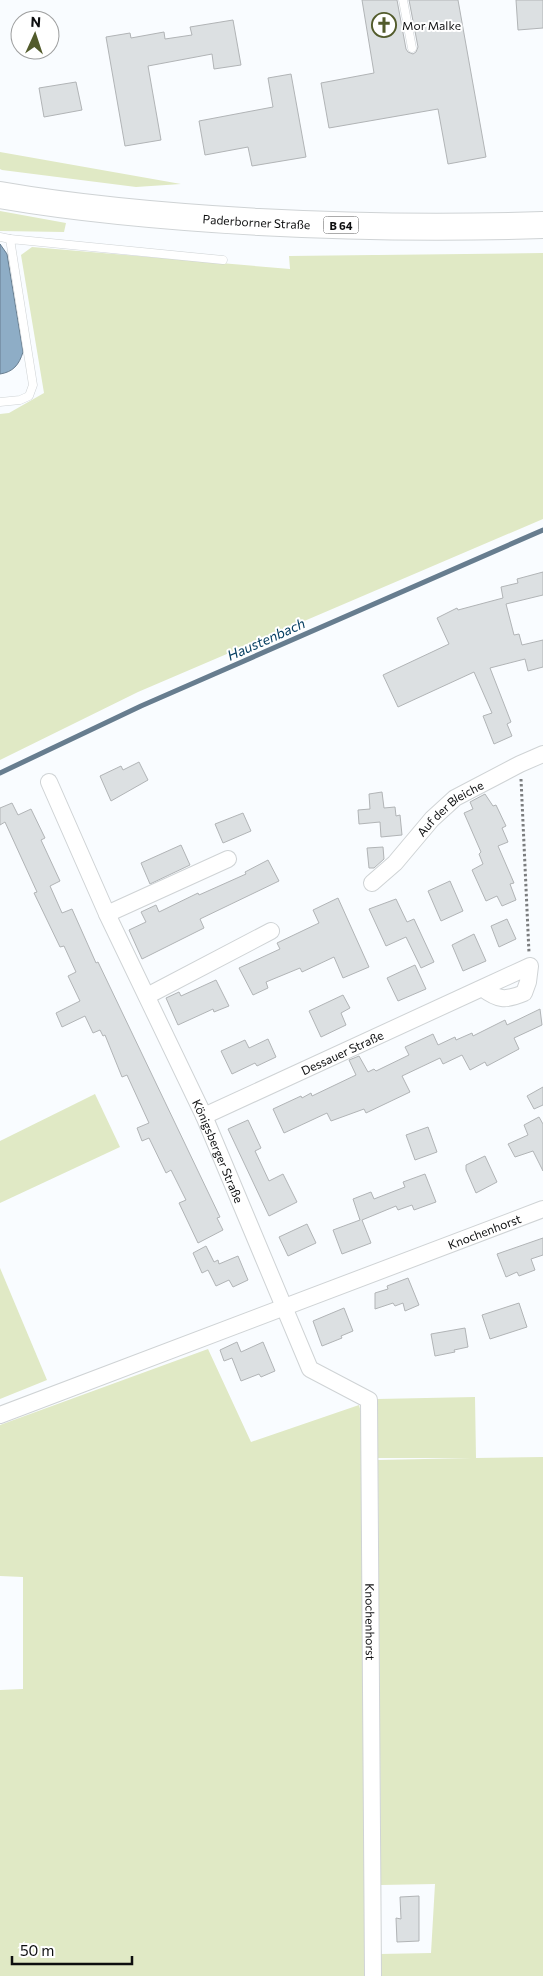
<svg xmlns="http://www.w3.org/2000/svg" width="543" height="1976" viewBox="0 0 543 1976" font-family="Commissioner,sans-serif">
<rect width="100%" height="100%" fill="#f9fcff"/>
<g fill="#e0e9c5">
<path d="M0 152 181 184 136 187 2 170 0 169Z"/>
<path d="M0 211 66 223 64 232 0 231Z"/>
<path d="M32 247 290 269 289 256 543 253V519L138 692 0 760V414L9 413 44 393 21 255Z"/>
<path d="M95 1094 120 1147 0 1203V1141Z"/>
<path d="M0 1268 47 1380 0 1399Z"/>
<path d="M208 1349 251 1442 359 1405 363 1420 366 1976H0V1690L23 1689V1577L0 1576V1425Z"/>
<path d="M475 1397 476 1458 543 1457V1976H380V1954L431 1953 435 1884 381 1885 378 1460 472 1458H378L377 1399Z"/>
</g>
<path fill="#8eadc6" stroke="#677d8f" d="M0 244 7 254 23 352C19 365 13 372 0 374Z"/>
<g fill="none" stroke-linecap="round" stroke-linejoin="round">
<path stroke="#677d8f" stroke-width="5" d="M0 773 141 706 543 530"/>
</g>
<g fill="#dce0e2" stroke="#b1b4b6">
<path d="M362 0H397L406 49 408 52 413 54 416 52 418 47 409 0H458L486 157 448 164 438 109 329 128 321 83 374 73Z"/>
<path d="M516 0H543V28L518 30Z"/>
<path d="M233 20 241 65 214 69 212 54 148 66 161 140 125 146 106 37 130 33 131 38 164 32 165 39 192 35 190 27Z"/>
<path d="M291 74 306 157 252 166 248 147 205 155 199 121 273 107 268 78Z"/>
<path d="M76 82 82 110 44 117 39 88Z"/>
<path d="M543 572V595L506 604 514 635 519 634 522 645 543 640V667L528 671 525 659 490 668 511 722 507 724 512 736 494 744 483 716 492 713 474 672 398 707 383 675 449 644 437 618 457 608 458 610 503 598 501 587 518 583 517 579Z"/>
<path d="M139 762 148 780 111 801 100 776 121 766 123 770Z"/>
<path d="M382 792 384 808 395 807 396 816 400 815 402 835 381 837 380 822 359 824 358 810 370 809 369 794Z"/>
<path d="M485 794 493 806 496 805 506 826 502 828 508 842 498 846 514 883 510 884 516 900 502 906 497 896 486 901 472 870 483 864 479 854 481 852 464 813 473 809 470 802Z"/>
<path d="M12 803 18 815 31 809 45 838 41 840 60 881 50 886 62 913 72 909 96 963 98 962 220 1217 217 1218 223 1230 198 1243 179 1203 186 1200 171 1170 166 1173 149 1138 142 1141 137 1128 149 1123 127 1075 122 1077 105 1035 103 1036 100 1030 93 1033 85 1016 62 1027 56 1013 80 1001 68 976 76 972 64 946 60 947 34 893 37 892 5 822 0 825V808Z"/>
<path d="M243 813 251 831 223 843 215 824Z"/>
<path d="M181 845 190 865 150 884 141 863Z"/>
<path d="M383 847 384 859 374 868H369L367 848Z"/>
<path d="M268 860 279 881 200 919 204 928 142 959 129 930 146 922 141 912 156 905 159 912 198 893 199 895 246 874 245 872Z"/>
<path d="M450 881 463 911 441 921 428 891Z"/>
<path d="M338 898 369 967 343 978 334 957 302 972 300 968 266 982 268 988 253 995 239 968 280 949 277 943 319 923 313 910Z"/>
<path d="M396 899 407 922 414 919 434 962 421 968 406 937 386 946 369 909Z"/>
<path d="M507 919 516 939 499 947 491 926Z"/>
<path d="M474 934 486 961 463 971 452 945Z"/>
<path d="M415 965 426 989 398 1001 387 978Z"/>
<path d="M216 980 229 1006 214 1012 213 1009 178 1025 166 998 179 992 181 996Z"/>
<path d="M343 995 350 1008 341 1013 346 1025 321 1037 309 1011Z"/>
<path d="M540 1009 542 1025 514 1038 519 1049 487 1066 485 1062 470 1070 462 1055 443 1064 440 1058 402 1076 410 1092 366 1113 364 1109 331 1121 327 1113 284 1133 273 1109 301 1096 302 1098 311 1093 312 1096 356 1075 349 1060 359 1056 368 1072 374 1069 376 1071 409 1055 405 1047 433 1034 438 1045 455 1037 456 1040 472 1033 473 1036 505 1020 507 1025Z"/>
<path d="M268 1039 276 1057 257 1066 255 1063 232 1074 221 1051 245 1040 249 1048Z"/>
<path d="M543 1087V1105L534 1109 527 1096Z"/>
<path d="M539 1117 543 1124V1171L533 1151 515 1157 508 1144 528 1135 524 1125Z"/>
<path d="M248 1120 261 1148 255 1151 269 1181 283 1174 297 1202 269 1216 228 1129Z"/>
<path d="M428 1127 437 1152 415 1160 406 1135Z"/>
<path d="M485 1156 497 1182 476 1193 466 1170V1165Z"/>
<path d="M425 1174 436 1202 414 1210 412 1205 398 1210 396 1206 362 1220 371 1243 342 1254 333 1230 360 1220 353 1199 371 1192 374 1199 405 1187 403 1182Z"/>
<path d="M307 1224 316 1243 288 1256 279 1237Z"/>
<path d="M543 1238V1255L531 1259 535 1270 519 1276 517 1272 506 1277 497 1254Z"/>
<path d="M206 1246 214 1262 218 1260 219 1264 238 1256 248 1280 233 1287 229 1280 216 1286 208 1270 202 1273 193 1253Z"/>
<path d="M408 1278 419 1305 405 1311 403 1303 395 1306 393 1303 375 1309V1293L388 1289 387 1286Z"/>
<path d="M519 1303 527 1327 490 1339 482 1315Z"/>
<path d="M344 1308 353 1331 341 1336 342 1338 322 1346 313 1321Z"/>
<path d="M465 1328 468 1347 454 1350 455 1352 435 1356 431 1334Z"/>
<path d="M237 1342 241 1352 263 1342 275 1371 261 1377 259 1374 241 1381 232 1358 224 1361 220 1350Z"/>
<path d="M419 1896V1941L397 1942 396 1918 401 1919 400 1897Z"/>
</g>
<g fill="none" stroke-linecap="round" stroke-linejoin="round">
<defs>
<g id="service">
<path d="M403 0 412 48"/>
<path d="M0 237 10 239"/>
<path d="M0 402 20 400 29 396 33 385 10 239 223 260"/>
</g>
<g id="minor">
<path id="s1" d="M49 782 107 914 204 1116 310 1369 369 1400 373 1976"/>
<path id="s2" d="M372 883 395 863 432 819 455 798 520 764 543 754"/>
<path d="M107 914 228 859"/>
<path d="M147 996 271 931"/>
<path id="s3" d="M204 1116 482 988C498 1000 505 1001 524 993L528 982 530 966 482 988"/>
<path id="s4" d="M0 1415 543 1209"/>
</g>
<g id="primary">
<path id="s5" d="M0 195C86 210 173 217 259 222 354 227 449 228 543 225"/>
</g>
</defs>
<use href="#service" stroke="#cfd3d5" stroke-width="9"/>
<use href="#minor" stroke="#cfd3d5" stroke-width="18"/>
<use href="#primary" stroke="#cfd3d5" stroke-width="28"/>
<path stroke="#7b7d7f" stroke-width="3" stroke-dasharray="2.5 2.5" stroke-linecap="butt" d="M521 779 529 953"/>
<use href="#service" stroke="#fff" stroke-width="8"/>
<use href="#minor" stroke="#fff" stroke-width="16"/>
<use href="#primary" stroke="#fff" stroke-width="26"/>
</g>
<defs>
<symbol id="church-ring" viewBox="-11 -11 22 22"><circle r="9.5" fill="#fff" stroke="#525b2b" stroke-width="1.5"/><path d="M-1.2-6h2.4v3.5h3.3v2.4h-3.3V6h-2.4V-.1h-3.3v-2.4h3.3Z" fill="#525b2b"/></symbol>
</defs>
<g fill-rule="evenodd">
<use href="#church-ring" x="370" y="11" width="28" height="28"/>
</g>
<g text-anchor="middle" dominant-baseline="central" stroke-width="4" stroke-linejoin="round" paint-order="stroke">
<rect fill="#fff" stroke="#565657" stroke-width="1" x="323.5" y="216.5" width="35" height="17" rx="4"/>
<g font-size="11" font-weight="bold" fill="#0d0e0f">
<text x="341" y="225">B 64</text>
</g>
<g font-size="12" fill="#0d0e0f" stroke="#fff" text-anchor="start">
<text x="402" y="25">Mor Malke</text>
</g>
<g font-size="12" fill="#0d0e0f" stroke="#fff">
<text stroke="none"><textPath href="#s5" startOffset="258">Paderborner Straße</textPath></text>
<text stroke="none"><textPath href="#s2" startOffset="109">Auf der Bleiche</textPath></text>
<text stroke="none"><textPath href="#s3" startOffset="152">Dessauer Straße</textPath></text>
<text stroke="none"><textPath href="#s1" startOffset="406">Königsberger Straße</textPath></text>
<text stroke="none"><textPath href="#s4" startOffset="518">Knochenhorst</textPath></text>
<text stroke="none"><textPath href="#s1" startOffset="931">Knochenhorst</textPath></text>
</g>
<g font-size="14" font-style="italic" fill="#063f62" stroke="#fff">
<text transform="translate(266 639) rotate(-24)">Haustenbach</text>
</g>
</g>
<g transform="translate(35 35) rotate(3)"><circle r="24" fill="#ffffff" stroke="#9e9f9f"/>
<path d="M0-4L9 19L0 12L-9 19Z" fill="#525b2b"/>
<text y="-8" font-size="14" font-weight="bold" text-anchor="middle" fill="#0d0e0f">N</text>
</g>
<path d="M12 1956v8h120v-8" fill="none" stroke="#0d0e0f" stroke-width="2.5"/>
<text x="20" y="1956" font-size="15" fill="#0d0e0f" stroke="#ffffff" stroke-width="4" paint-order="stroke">50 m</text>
</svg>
